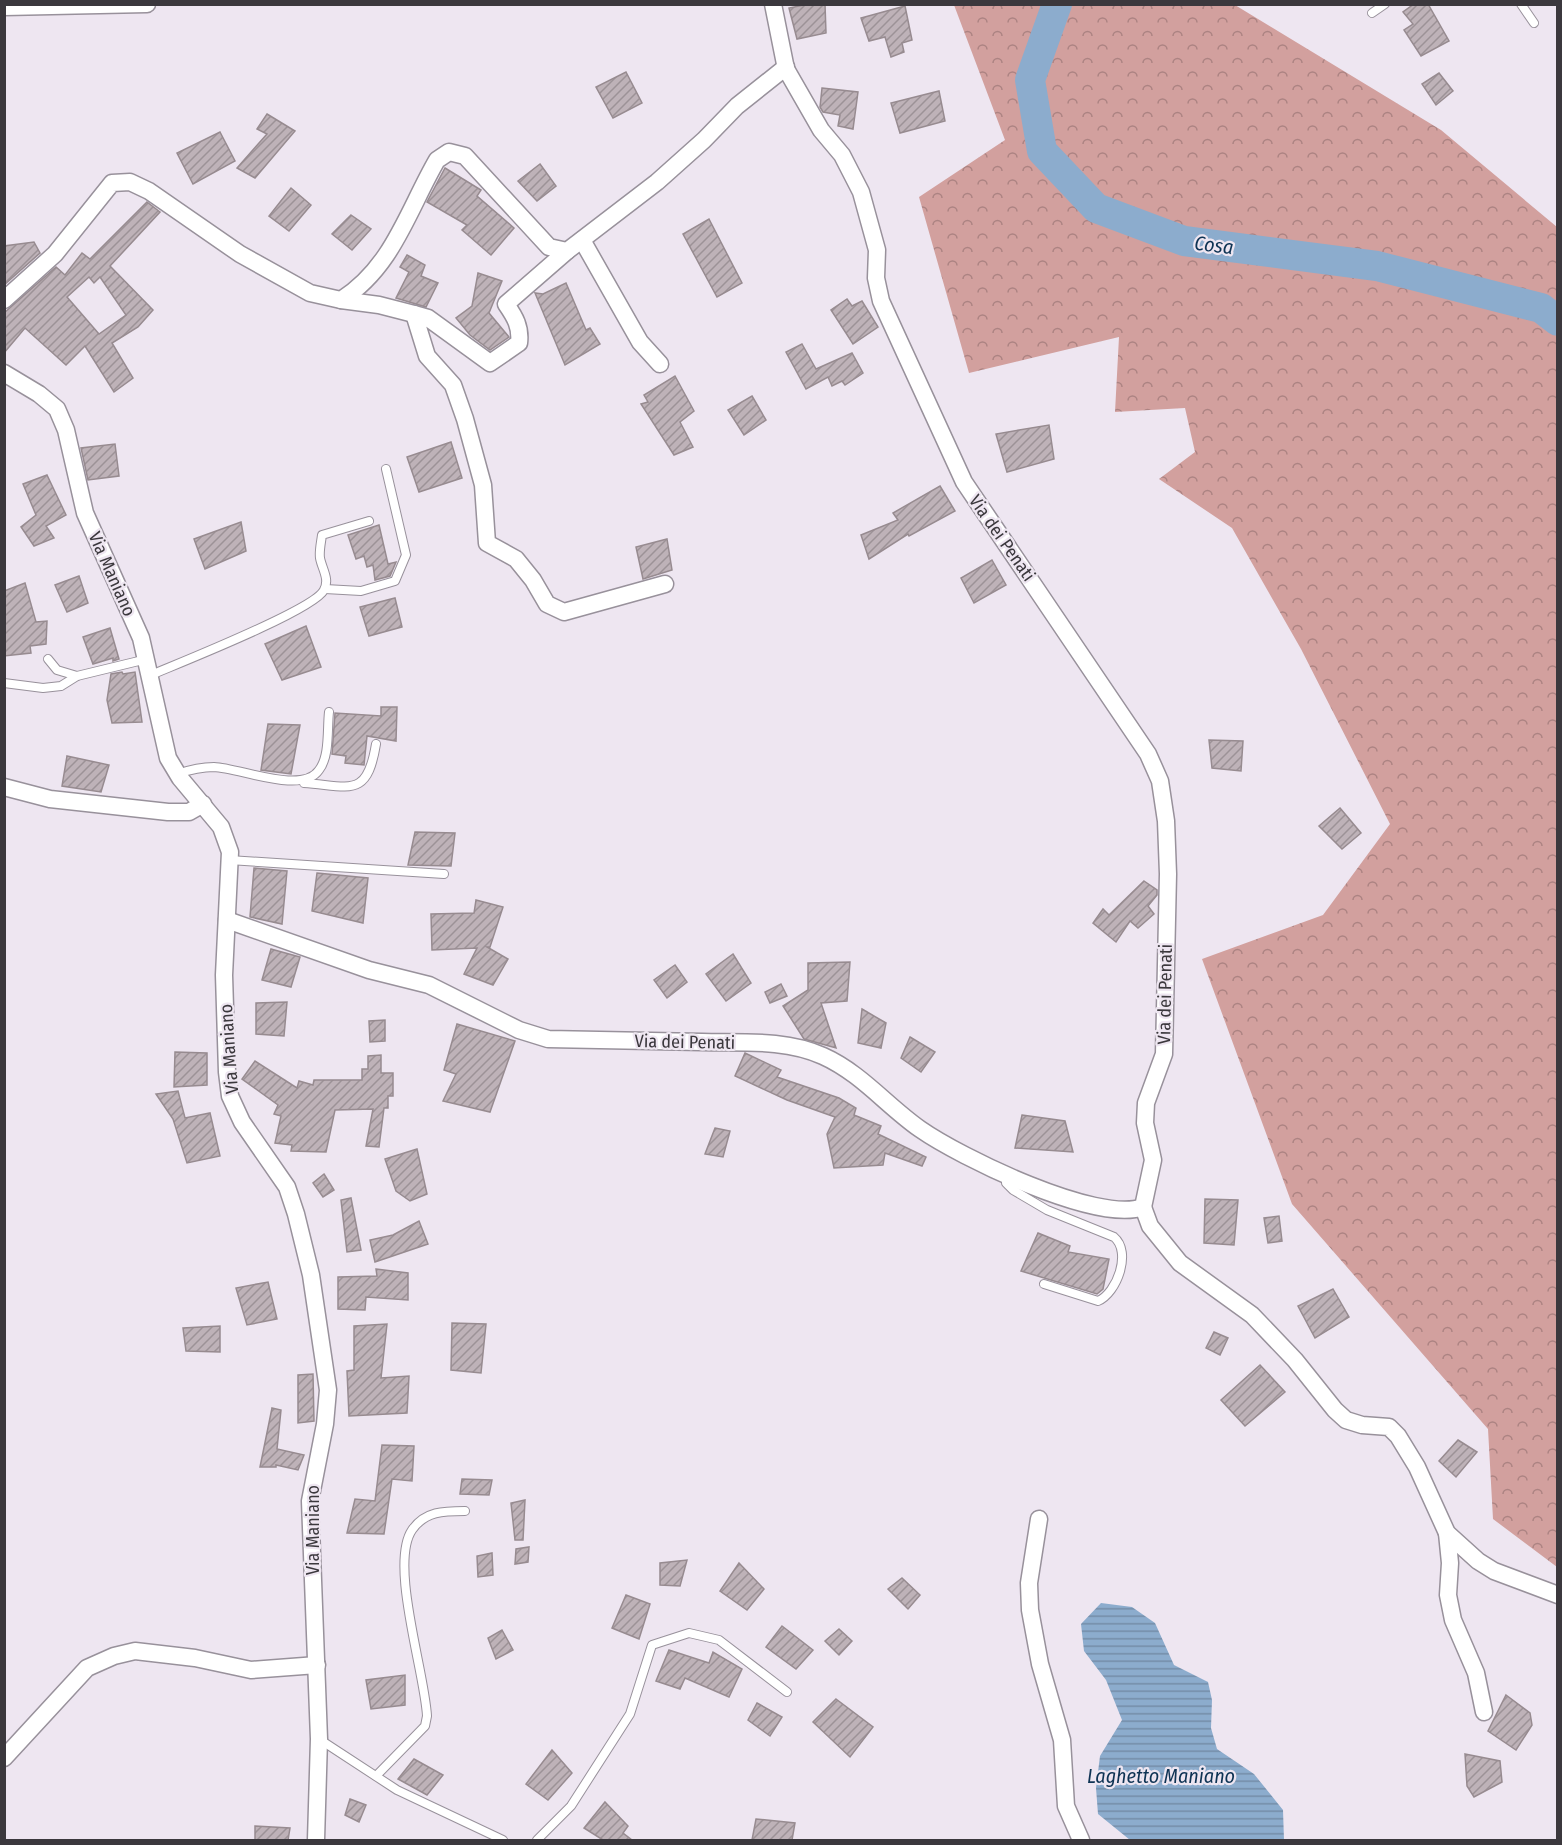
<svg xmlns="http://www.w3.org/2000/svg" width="1562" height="1845" viewBox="0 0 1562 1845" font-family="'Fira Sans Condensed',sans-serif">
<defs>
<pattern id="forest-crowns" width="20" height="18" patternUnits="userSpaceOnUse" patternTransform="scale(1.5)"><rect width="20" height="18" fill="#d2a09e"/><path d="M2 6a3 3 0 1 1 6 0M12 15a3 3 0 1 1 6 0" fill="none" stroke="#ac8382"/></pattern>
<pattern id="water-rules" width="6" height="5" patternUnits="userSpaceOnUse" patternTransform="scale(1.5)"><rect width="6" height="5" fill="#8caccd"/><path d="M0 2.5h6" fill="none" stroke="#748da8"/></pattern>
<pattern id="building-hatch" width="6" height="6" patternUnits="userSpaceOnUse" patternTransform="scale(1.5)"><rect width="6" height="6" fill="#beb2b8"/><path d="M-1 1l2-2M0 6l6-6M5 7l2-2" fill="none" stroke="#9c9297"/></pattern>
</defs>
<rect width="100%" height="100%" fill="#eee6f1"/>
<path fill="url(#forest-crowns)" d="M954 5H1235L1441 130 1557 227V1567L1493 1519 1488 1429 1292 1204 1202 959 1323 915 1390 824 1301 649 1232 528 1159 479 1195 452 1185 408 1115 412 1119 337 969 373 919 197 1005 140Z"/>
<path fill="url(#water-rules)" d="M1101 1603 1132 1607 1155 1623 1174 1665 1208 1682 1212 1700 1211 1728 1217 1749 1254 1774 1283 1810 1284 1840H1130L1098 1814 1096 1788 1100 1756 1122 1720 1106 1680 1084 1651 1081 1624Z"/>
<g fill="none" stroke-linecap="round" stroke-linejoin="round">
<path stroke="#8caccd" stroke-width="30" d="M1057 4 1030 80 1042 151 1096 208 1184 241 1377 266 1541 308 1558 321"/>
</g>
<g fill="url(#building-hatch)" stroke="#978b90" stroke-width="1.5" fill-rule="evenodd">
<path d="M809 4H825L826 33 797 39 789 8Z"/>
<path d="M1414 4H1428L1449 41 1421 56 1404 30 1413 24 1403 12Z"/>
<path d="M905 6 912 40 902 43 904 52 891 57 885 37 869 41 861 18Z"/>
<path d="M626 72 642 103 613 118 596 87Z"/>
<path d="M1439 73 1453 91 1436 105 1422 84Z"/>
<path d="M822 88 858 92 853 129 838 126 840 115 823 112 820 107Z"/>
<path d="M939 91 945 121 900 133 891 103Z"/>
<path d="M267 114 295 131 255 178 237 168 267 134 257 129Z"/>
<path d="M220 132 235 161 193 184 177 153Z"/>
<path d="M540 164 556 186 537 201 518 181Z"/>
<path d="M445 168 481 190 477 196 514 228 491 255 462 230 467 225 427 202Z"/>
<path d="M291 188 311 205 289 231 269 216Z"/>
<path d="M147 202 160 212 110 266 153 310 138 327 112 343 133 378 114 392 85 346 66 365 25 328 4 353V313L56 267 65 275 82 253 90 259ZM89 277 94 283 100 277 126 315 99 334 67 297Z"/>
<path d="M351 215 371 229 352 250 332 234Z"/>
<path d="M709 219 742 283 717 297 683 234Z"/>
<path d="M34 242 40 253 4 285V246Z"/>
<path d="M407 255 425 265 421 276 438 283 426 307 396 298 409 272 400 267Z"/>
<path d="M478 273 502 281 489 313 509 337 490 350 470 335 456 318 472 306Z"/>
<path d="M566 283 586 330 590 328 600 344 565 365 535 293 543 294Z"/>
<path d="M847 299 852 306 862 301 878 327 853 344 831 310Z"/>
<path d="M802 344 816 369 852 353 863 373 845 385 842 381 832 386 828 377 806 389 786 352Z"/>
<path d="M675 376 694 411 680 422 693 447 674 455 641 404 648 402 644 395Z"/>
<path d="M752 396 766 420 744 435 728 410Z"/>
<path d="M1049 425 1054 459 1007 472 996 434Z"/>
<path d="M451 442 462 478 419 492 407 457Z"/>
<path d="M115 444 119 476 88 480 81 448Z"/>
<path d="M47 475 66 515 46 526 54 538 34 546 21 527 36 515 23 484Z"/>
<path d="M940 486 955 511 909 536 908 534 869 559 861 535 898 520 893 513Z"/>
<path d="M241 522 246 551 205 569 194 539Z"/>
<path d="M379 525 388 564 396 562 390 576 375 580 373 565 367 567 364 556 356 559 348 535Z"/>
<path d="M667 539 672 570 643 579 636 547Z"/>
<path d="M992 560 1006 585 974 603 961 578Z"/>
<path d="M79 576 88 603 67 612 55 585Z"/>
<path d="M25 583 36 622 47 621 46 644 30 646 31 653 4 656V591Z"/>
<path d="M395 598 402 627 369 636 360 607Z"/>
<path d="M306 626 321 667 282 680 265 644Z"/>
<path d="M110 628 119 659 113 661V658L93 664 83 637Z"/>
<path d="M122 672 123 674 135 672 142 722 112 723 107 700 111 674Z"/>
<path d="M381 707H397L396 741 367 736 364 765 345 763 346 756 332 754 335 713 381 716Z"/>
<path d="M268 724 300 725 291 774 261 770Z"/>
<path d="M1209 740 1243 741 1241 771 1212 768Z"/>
<path d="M67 756 109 765 101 792 62 786Z"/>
<path d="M1340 808 1361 833 1342 849 1319 826Z"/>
<path d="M415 832 455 833 451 866 408 865Z"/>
<path d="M254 868 287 871 282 924 250 917Z"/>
<path d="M317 873 368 878 363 923 312 911Z"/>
<path d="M1144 881 1157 890V895L1148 906 1154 914 1138 928 1130 921 1116 942 1093 923 1103 909 1109 915Z"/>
<path d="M476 900 503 907 490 947H487L508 959 493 985 464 974 477 948 432 950 431 914 474 913Z"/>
<path d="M271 949 300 957 291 987 262 980Z"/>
<path d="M733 954 751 983 726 1001 706 974Z"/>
<path d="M850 962 847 1001 821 1003 836 1048 804 1039 783 1006 808 990V963Z"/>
<path d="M675 965 687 982 667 998 654 980Z"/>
<path d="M781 984 787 996 770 1003 765 992Z"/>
<path d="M287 1002 284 1036 256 1034V1003Z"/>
<path d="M862 1009 886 1023 881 1048 858 1043Z"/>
<path d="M385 1020V1041L370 1042 369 1021Z"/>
<path d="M457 1024 515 1041 490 1112 443 1101 456 1074 444 1070Z"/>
<path d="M910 1037 935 1052 921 1072 901 1058Z"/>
<path d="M175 1052 207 1053V1085L174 1087Z"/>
<path d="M745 1053 781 1070 777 1077 839 1098 856 1108 854 1115 881 1126 878 1134 926 1157 922 1166 885 1153 883 1165 834 1168 827 1134 835 1117 787 1100 735 1076Z"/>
<path d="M381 1055V1073H393V1096H388V1108H384L379 1147 366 1146 373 1109 335 1110 326 1152 291 1151 292 1145 275 1143 281 1116 274 1114 278 1105 242 1079 255 1061 297 1088 299 1081 313 1085 314 1080H362V1069H368V1056Z"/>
<path d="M178 1091 185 1118 210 1113 220 1156 187 1163 173 1119 156 1094Z"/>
<path d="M1022 1115 1065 1121 1073 1152 1015 1148Z"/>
<path d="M715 1128 730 1131 723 1157 705 1154Z"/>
<path d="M417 1149 427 1194 410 1201 396 1191 385 1159Z"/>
<path d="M324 1174 334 1190 323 1197 313 1183Z"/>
<path d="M351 1198 361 1250 347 1252 341 1200Z"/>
<path d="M1205 1199 1238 1200 1234 1245 1204 1243Z"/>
<path d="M1279 1216 1282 1241 1268 1243 1264 1218Z"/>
<path d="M419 1221 428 1244 375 1262 370 1240 393 1235Z"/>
<path d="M1038 1233 1070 1246 1068 1252 1109 1259 1103 1289 1097 1294 1021 1271Z"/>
<path d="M376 1269 408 1273V1300L366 1297 365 1310 338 1309V1277L377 1276Z"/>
<path d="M268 1282 277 1319 247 1325 236 1288Z"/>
<path d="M1333 1289 1349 1317 1315 1338 1298 1306Z"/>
<path d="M452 1323 486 1324 481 1373 451 1370Z"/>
<path d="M387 1324 381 1378 409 1376 407 1413 349 1416 347 1371 354 1370V1326Z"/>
<path d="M220 1326V1352L186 1351 183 1328Z"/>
<path d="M1214 1332 1228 1338 1220 1355 1206 1348Z"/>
<path d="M1260 1365 1285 1392 1245 1426 1221 1400Z"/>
<path d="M313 1374 314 1421 298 1423V1375Z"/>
<path d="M272 1408 281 1410 277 1449 304 1455 298 1470 276 1465V1467H260Z"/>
<path d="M1458 1440 1477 1452 1456 1477 1439 1461Z"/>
<path d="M382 1445 414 1446 412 1481 392 1479 384 1534 347 1533 355 1499 375 1501Z"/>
<path d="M462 1479 492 1480 489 1495 460 1494Z"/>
<path d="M525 1500 523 1540H515L511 1503Z"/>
<path d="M529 1547 528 1562 515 1564 516 1549Z"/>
<path d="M492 1553 493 1575 478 1577 477 1556Z"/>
<path d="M687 1560 680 1586 660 1585V1563Z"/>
<path d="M739 1563 764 1589 747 1610 720 1591Z"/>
<path d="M902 1578 920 1595 908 1609 888 1589Z"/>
<path d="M626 1595 650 1604 639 1639 612 1628Z"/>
<path d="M782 1626 813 1650 796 1669 766 1647Z"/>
<path d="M839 1629 852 1641 839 1655 825 1641Z"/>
<path d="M502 1630 513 1650 496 1659 488 1638Z"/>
<path d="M669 1650 709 1663 713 1652 742 1669 729 1697 685 1678 680 1689 656 1681Z"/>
<path d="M405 1675V1705L371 1709 366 1680Z"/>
<path d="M1506 1695 1530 1713 1532 1725 1516 1750 1488 1731Z"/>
<path d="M836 1699 873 1727 850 1757 813 1722Z"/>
<path d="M757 1703 782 1717 770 1736 748 1720Z"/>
<path d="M552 1750 572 1773 548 1800 526 1784Z"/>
<path d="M1465 1754 1500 1761 1502 1782 1474 1797 1467 1786Z"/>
<path d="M414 1759 443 1775 427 1795 398 1779Z"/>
<path d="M350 1799 366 1805 359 1822 345 1815Z"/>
<path d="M605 1802 628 1826 623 1833 632 1840H603L584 1828Z"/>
<path d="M756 1819 795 1823 792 1840H752Z"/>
<path d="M255 1826 290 1828 288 1840H255Z"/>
</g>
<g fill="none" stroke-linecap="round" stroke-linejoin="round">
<defs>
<g id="lane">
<path d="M1521 4 1534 23"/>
<path d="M1372 13 1385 4"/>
<path d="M325 589 361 591 395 581 406 555 386 469"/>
<path d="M48 659 57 670 77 676"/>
<path d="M151 675C179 663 314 610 324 590 330 579 322 569 320 558 319 551 321 543 322 535L369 521"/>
<path d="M4 683 43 688 61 686 77 676 147 659"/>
<path d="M177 774C189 770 201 767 214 767 240 768 302 795 319 770 330 756 327 729 329 712"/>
<path d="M304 783C350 786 367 799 376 744"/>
<path d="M229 860 444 874"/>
<path d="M1006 1176V1183L1013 1190 1047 1210 1114 1237C1132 1252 1117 1293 1098 1301L1044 1284"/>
<path d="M319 1739 397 1790 503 1840"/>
<path d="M376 1776 425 1726 427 1716C425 1673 389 1564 412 1530 425 1511 444 1511 465 1511"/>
<path d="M537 1840 571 1806 630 1714 652 1645 689 1633 719 1640 787 1692"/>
</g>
<g id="street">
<path d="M4 7 147 4"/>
<path d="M582 240 640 342 660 364"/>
<path d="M567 251 506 304C515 317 521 327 519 343L490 363 428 318 414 314 427 356 453 385 465 419 483 485 487 543 516 559 533 580 547 604 564 612 665 584"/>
<path d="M4 300 55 254 112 183 130 182 149 191 240 254 310 293 341 300C393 267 408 210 437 160L449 152 465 156 549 247 567 251 657 182 704 140 737 106 786 67"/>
<path d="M341 300 379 305 414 314"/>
<path d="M4 373 39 394 57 409 66 430 85 513 141 638 168 758 180 778 221 827 230 852 224 975 227 1072 230 1096 242 1122 287 1187 296 1214 311 1275 328 1390 325 1424 310 1501 319 1739 316 1840"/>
<path d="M4 787 50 799 168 812H189L203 804"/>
<path d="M227 920 369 970 429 985 519 1030 548 1039C599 1040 650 1041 702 1042 741 1043 786 1039 823 1056 861 1073 887 1106 920 1129 960 1157 1097 1224 1143 1207L1153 1160 1145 1123 1146 1103 1164 1054 1168 874 1166 821 1160 781 1148 754 964 482 881 301 876 278 877 250 861 192 842 155 821 130 786 69 773 4"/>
<path d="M1143 1207 1150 1226 1180 1263 1252 1315 1295 1360 1335 1410 1346 1420 1362 1425 1389 1427 1398 1436 1417 1467 1447 1533 1478 1561 1494 1571 1558 1595"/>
<path d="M1039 1519 1029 1583 1030 1610 1040 1664 1062 1740 1066 1806 1081 1840"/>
<path d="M1447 1533 1450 1563 1448 1595 1453 1620 1476 1673 1484 1712"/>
<path d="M4 1758 87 1668 114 1656 135 1651 195 1658 251 1670 317 1665"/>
</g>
</defs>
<use href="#lane" stroke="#98919b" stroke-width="10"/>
<use href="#street" stroke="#98919b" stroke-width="19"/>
<use href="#lane" stroke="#fff" stroke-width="8"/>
<use href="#street" stroke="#fff" stroke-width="16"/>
</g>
<g text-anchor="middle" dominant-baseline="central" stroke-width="4.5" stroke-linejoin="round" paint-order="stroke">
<g font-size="18" fill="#3b383d" stroke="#eee6f1">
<text transform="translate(1002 538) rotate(55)">Via dei Penati</text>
<text transform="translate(112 574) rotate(66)">Via Maniano</text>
<text transform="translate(1165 994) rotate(-89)">Via dei Penati</text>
<text transform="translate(685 1042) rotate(1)">Via dei Penati</text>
<text transform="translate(229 1049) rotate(-94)">Via Maniano</text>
<text transform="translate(313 1530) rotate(-90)">Via Maniano</text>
</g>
<g font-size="20" font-style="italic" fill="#0e3354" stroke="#eee6f1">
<text transform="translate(1214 245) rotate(7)">Cosa</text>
<text x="1161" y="1776">Laghetto Maniano</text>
</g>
</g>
<rect width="1562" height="1845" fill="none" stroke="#3b383d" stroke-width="12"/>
</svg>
